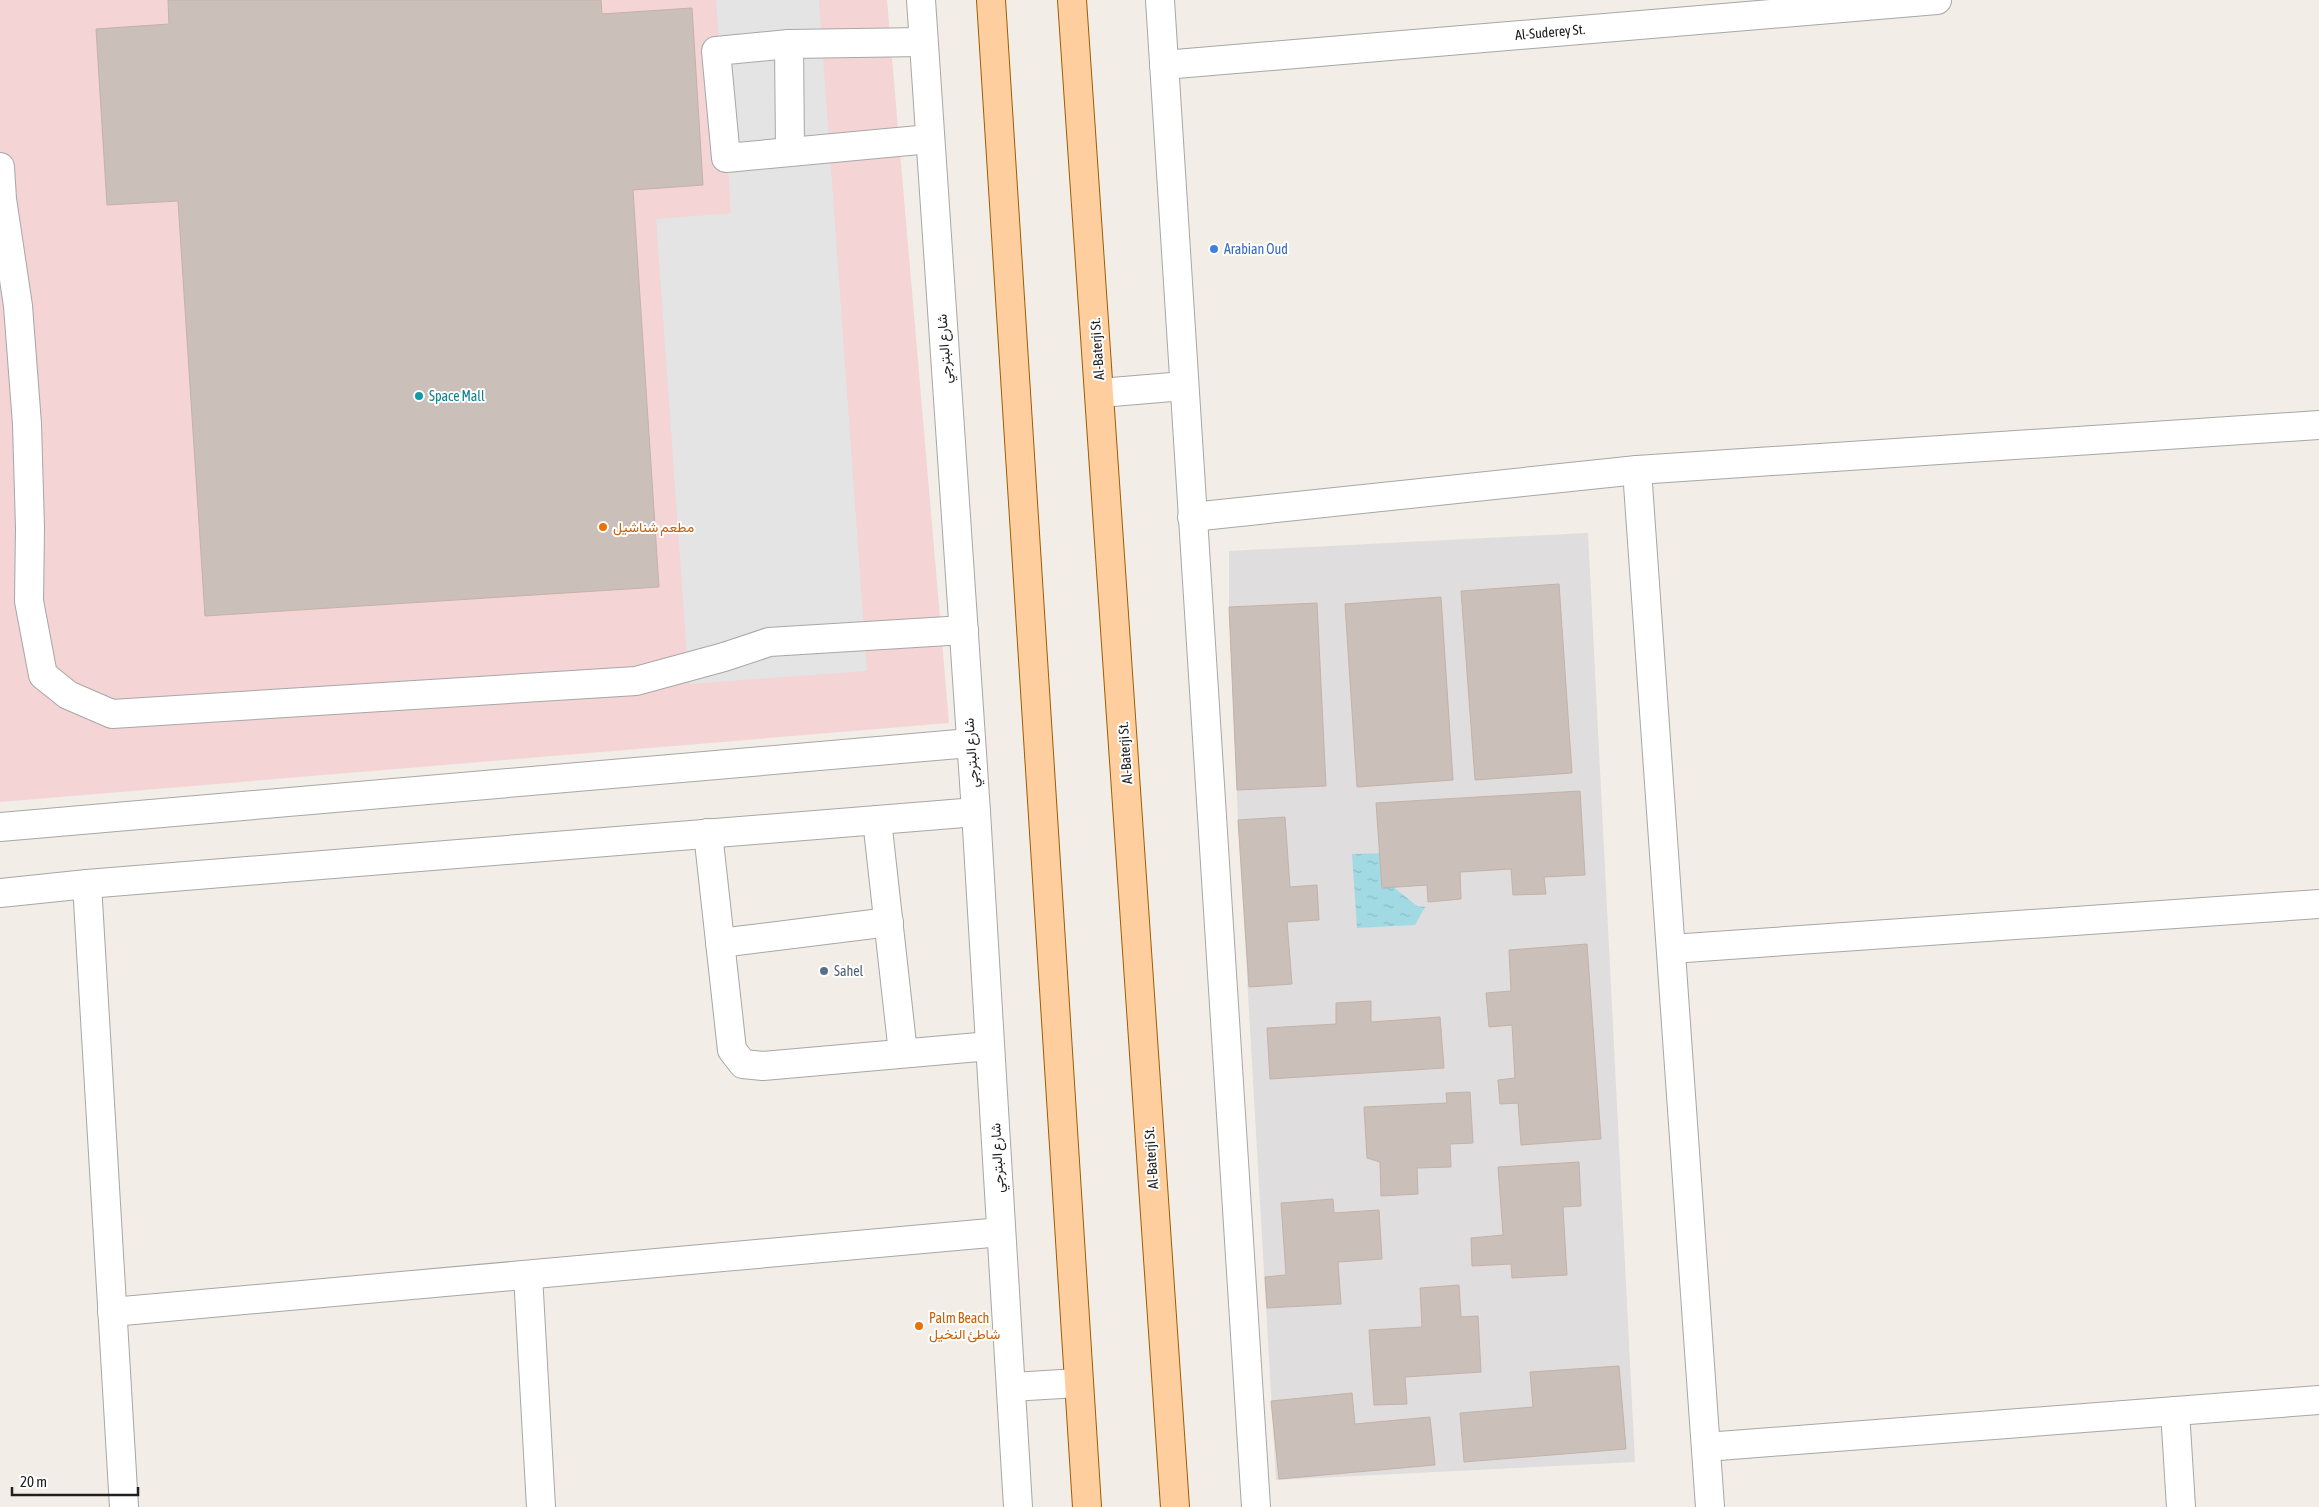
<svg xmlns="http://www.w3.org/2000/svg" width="2319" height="1507" viewBox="0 0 2319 1507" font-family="'Asap Condensed',Vazirmatn,sans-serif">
<defs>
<pattern id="water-ripples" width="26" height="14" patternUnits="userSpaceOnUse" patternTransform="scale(1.25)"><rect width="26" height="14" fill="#a2dae4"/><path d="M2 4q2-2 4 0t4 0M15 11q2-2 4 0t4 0" fill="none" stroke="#8bbbc3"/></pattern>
</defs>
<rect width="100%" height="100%" fill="#f2ede6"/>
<path fill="#dfdddd" d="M1588 533 1635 1462 1276 1480 1238 820 1229 607V551Z"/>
<path fill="#f4d4d5" d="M0 0H887L949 723 0 802Z"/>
<path fill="#e4e4e4" d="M716 0H819L867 671 689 684 656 219 731 213Z"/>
<path fill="url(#water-ripples)" d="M1389 853 1392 886 1417 906 1425 907 1415 925 1357 928 1352 854Z"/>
<g fill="#cabfb9" stroke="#c5b2a7">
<path d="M168 0H601L602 14 692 8 703 185 633 190 659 587 205 616 178 201 107 205 96 29 169 24Z"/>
<path d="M1559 584 1572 773 1475 780 1461 591Z"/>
<path d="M1441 597 1453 780 1357 787 1345 604Z"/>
<path d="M1317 603 1326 786 1237 790 1229 607Z"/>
<path d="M1580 791 1585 875 1544 877 1546 894 1513 895 1511 869 1460 872 1461 899 1428 902 1427 885 1382 888 1376 803Z"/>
<path d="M1285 817 1290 887 1317 885 1319 920 1287 922 1292 984 1249 987 1238 820Z"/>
<path d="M1587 944 1601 1139 1521 1145 1518 1103 1500 1104 1498 1080 1515 1078 1512 1025 1489 1027 1486 993 1511 991 1509 950Z"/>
<path d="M1371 1001V1022L1440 1017 1444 1068 1270 1079 1267 1028 1336 1024V1003Z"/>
<path d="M1470 1092 1473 1143 1450 1144 1451 1167 1417 1168 1418 1194 1381 1196 1380 1162 1367 1158 1364 1107 1447 1103 1446 1093Z"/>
<path d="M1579 1162 1581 1206 1563 1207 1567 1275 1512 1278 1511 1264 1472 1266 1471 1238 1503 1235 1498 1167Z"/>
<path d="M1333 1199 1334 1213 1379 1210 1382 1259 1338 1262 1341 1304 1267 1308 1265 1277 1286 1275 1281 1203Z"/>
<path d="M1459 1285 1461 1317 1478 1316 1481 1372 1405 1377 1407 1404 1374 1405 1369 1330 1422 1327 1420 1288Z"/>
<path d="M1619 1366 1626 1449 1464 1462 1460 1413 1533 1407 1530 1372Z"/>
<path d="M1352 1393 1355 1424 1430 1417 1435 1465 1279 1479 1271 1401Z"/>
</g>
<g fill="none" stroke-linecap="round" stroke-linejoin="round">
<defs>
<g id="minor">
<path d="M921 0 976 812 1018 1507"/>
<path d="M1160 0 1256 1507"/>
<path d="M923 42 789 44 716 51 726 158 930 139"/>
<path d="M789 44 790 151"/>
<path d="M1164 65 1937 0"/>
<path d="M0 167 2 199 18 306 27 424 30 528 29 601 43 675 68 695 112 714 636 681 724 657 769 642 964 630"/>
<path d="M1100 393 1184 386"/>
<path d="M1637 470 1710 1507"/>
<path d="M1192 517 1637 470 2319 425"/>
<path d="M877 820 903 1053"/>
<path d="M0 827 970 743"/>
<path d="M708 833 732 1050 743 1064 763 1066 990 1046"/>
<path d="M87 884 124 1507"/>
<path d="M0 893 87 884 976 812"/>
<path d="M720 943 889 922"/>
<path d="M1671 949 2319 904"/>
<path d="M528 1275 541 1507"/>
<path d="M112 1312 1001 1232"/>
<path d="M1011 1387 1078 1383"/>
<path d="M2175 1411 2181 1507"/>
<path d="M1706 1447 2319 1400"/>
</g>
<g id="major">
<path d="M991 0 1087 1507"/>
<path d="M1072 0 1175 1507"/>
</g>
</defs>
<use href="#minor" stroke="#a7a7a7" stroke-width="30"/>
<use href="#major" stroke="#9d5d00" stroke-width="30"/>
<use href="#minor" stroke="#fff" stroke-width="28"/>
<use href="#major" stroke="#ffce9e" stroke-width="28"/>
</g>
<circle fill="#3f7fe0" stroke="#fff" stroke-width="2" cx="1214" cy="249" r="5"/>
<circle fill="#0f9aa8" stroke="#fff" stroke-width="2" cx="419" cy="396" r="5"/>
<g fill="#e8710a" stroke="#fff" stroke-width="2">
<circle cx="603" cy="527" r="5"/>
<circle cx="919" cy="1326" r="5"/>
</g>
<circle fill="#5c6f8a" stroke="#fff" stroke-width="2" cx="824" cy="971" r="5"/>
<g text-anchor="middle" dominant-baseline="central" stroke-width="4" stroke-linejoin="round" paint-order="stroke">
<g font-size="14" fill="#202020" stroke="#fff">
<text transform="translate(1550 32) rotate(-5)">Al-Suderey St.</text>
<text transform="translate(944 349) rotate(-94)">شارع البترجي</text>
<text transform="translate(1097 349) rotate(-94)">Al-Baterji St.</text>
<text transform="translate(971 753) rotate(-94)">شارع البترجي</text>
<text transform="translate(1125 753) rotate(-94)">Al-Baterji St.</text>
<text transform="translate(997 1158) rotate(-93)">شارع البترجي</text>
<text transform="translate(1151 1158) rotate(-94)">Al-Baterji St.</text>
</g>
<g font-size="14" fill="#366cbe" stroke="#fff" text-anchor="start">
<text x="1224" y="249">Arabian Oud</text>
</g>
<g font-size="14" fill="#0d838f" stroke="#fff" text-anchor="start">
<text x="429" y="396">Space Mall</text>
</g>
<g font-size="14" fill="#c56008" stroke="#fff" text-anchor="start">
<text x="613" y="527">مطعم شناشيل</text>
<text x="929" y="1318">Palm Beach<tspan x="929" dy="16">شاطئ النخيل</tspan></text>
</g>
<g font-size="14" fill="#4e5e75" stroke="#fff" text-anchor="start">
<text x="834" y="971">Sahel</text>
</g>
</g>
<path d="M12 1487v8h126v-8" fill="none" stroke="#202020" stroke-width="2.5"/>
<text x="20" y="1487" font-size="15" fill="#202020" stroke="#ffffff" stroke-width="4" paint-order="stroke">20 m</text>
</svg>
